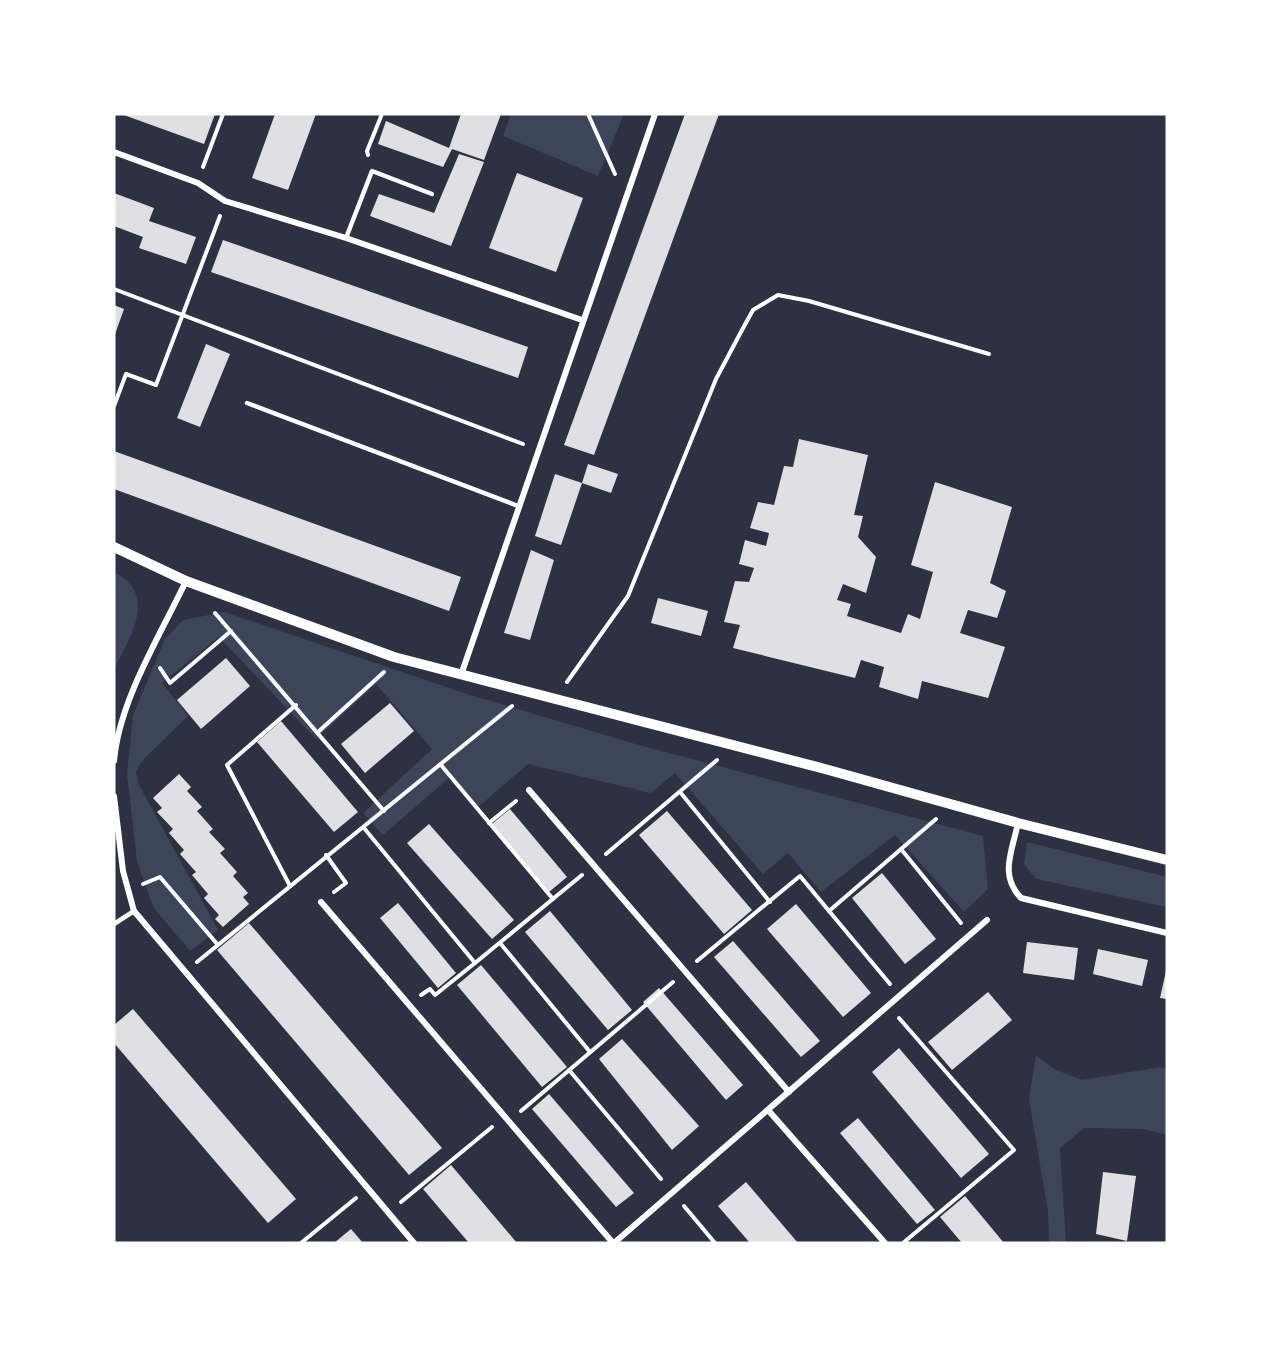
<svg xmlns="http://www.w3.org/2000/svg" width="1281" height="1357" viewBox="0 0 1281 1357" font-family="'Open Sans',sans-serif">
<rect width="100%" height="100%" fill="#2d3142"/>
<g fill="#3c4559">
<path d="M511 114H624L598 176 503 136Z"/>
<path d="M114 572C159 595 130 637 114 670Z"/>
<path d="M224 612 467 694 639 745 983 836 988 889 964 912 895 835 821 892 788 853 763 874 675 773 651 793 528 764 476 809 449 778 383 835 363 813 432 749 376 684 316 739 219 637 162 683 188 716 142 761 136 772 139 785 218 930 190 951 153 907 137 861 127 774 133 715 165 639 183 620Z"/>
<path d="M1027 842 1167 877V907L1036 879 1024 864Z"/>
<path d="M1036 1055 1054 1069 1082 1080 1161 1067 1167 1069V1135L1143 1129 1084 1128 1060 1148 1066 1243H1049L1048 1212 1029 1099Z"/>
</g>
<g fill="#e0e0e3">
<path d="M121 114H215L204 144Z"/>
<path d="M275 114H316L288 190 252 178Z"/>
<path d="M461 114H501L484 160 452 149 443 167 378 144 386 121 449 148Z"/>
<path d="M685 114H719L594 455 564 445Z"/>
<path d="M459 154 484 162 451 246 370 216 379 194 434 213Z"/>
<path d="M517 173 583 198 556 272 489 248Z"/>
<path d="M114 193 154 208 149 221 196 237 186 264 139 248 143 237 114 226Z"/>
<path d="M223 240 528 347 518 378 211 272Z"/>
<path d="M114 305 124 309 114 337Z"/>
<path d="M206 344 230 354 200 427 177 418Z"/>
<path d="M799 439 868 455 854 515 863 516 858 537 876 557 866 593 843 584 837 600 851 604 847 616 901 633 908 614 920 619 933 572 911 565 935 482 1012 507 990 583 1006 591 997 618 968 610 960 633 1005 647 988 698 922 681 918 699 879 687 884 667 861 660 855 678 733 648 740 625 724 622 735 581 749 582 754 568 739 564 745 540 766 546 769 533 750 528 758 502 774 505 784 466 793 467Z"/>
<path d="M114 451 461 577 449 611 114 489Z"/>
<path d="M588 464 618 474 611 493 582 483Z"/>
<path d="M555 474 582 483 561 545 535 536Z"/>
<path d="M531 550 554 560 530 640 504 633Z"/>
<path d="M658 598 708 611 701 636 651 623Z"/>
<path d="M226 658 250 686 201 729 177 700Z"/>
<path d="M390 703 414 731 365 773 341 744Z"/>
<path d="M281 721 358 812 334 832 257 742Z"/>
<path d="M179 774 191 787 187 791 202 807 197 811 213 829 209 832 225 849 220 853 237 872 233 876 248 893 243 897 249 904 223 927 215 919 219 915 204 898 208 894 192 875 196 872 180 854 184 850 169 833 173 829 157 812 162 808 153 798Z"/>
<path d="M510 809 567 877 549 892 492 824Z"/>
<path d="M667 811 752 910 724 934 639 835Z"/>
<path d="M429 824 514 920 492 939 407 843Z"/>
<path d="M882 873 936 939 905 964 852 898Z"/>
<path d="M398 903 456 973 438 988 380 918Z"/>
<path d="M796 904 871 993 843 1017 767 929Z"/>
<path d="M550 911 632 1010 608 1030 525 932Z"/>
<path d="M249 923 442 1148 409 1175 217 950Z"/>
<path d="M733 941 820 1041 801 1057 714 957Z"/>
<path d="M1027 942 1078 948 1074 980 1023 973Z"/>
<path d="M1098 949 1148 960 1142 986 1093 974Z"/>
<path d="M481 965 567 1067 542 1087 457 985Z"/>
<path d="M1166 971H1167V999L1160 998Z"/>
<path d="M659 988 743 1085 726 1100 643 1002Z"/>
<path d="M988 992 1012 1020 952 1070 928 1042Z"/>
<path d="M133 1009 296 1199 268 1223 114 1043V1025Z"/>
<path d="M622 1039 699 1126 672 1150 599 1059Z"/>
<path d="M899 1048 989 1154 961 1178 872 1072Z"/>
<path d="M549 1094 634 1193 616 1207 532 1109Z"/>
<path d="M858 1118 935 1210 917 1224 840 1133Z"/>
<path d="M451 1165 517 1243H469L423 1189Z"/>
<path d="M1103 1172 1136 1176 1127 1241 1096 1234Z"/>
<path d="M746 1182 798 1243H750L718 1206Z"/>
<path d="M965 1196 1004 1243H962L940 1217Z"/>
<path d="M351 1229 363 1243H334Z"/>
</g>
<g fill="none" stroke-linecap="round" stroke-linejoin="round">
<g stroke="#fff" stroke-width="4">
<path d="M588 114 615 174"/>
<path d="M368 155 367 151 382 114"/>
<path d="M203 167 223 114"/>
<path d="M114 289 523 444"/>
<path d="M114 406 126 374 156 385 220 216"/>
<path d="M215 613 384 811"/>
<path d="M160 668 170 683 231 631"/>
<path d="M567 682 628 596 716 379 742 330 753 310 778 295 809 301 989 354"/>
<path d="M318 732 384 672"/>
<path d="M441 765 553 899"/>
<path d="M680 792 770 902"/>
<path d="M489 823 516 801"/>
<path d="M364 828 475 963 582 875"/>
<path d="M901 849 961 923"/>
<path d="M606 854 717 760"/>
<path d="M326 855 346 883 334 892"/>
<path d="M143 884 160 877 218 945"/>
<path d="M290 886 227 765 296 705"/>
<path d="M829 911 890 984"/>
<path d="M500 943 590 1052"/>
<path d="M697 961 800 876 829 911 936 819"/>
<path d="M197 962 512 706"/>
<path d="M421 995 430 989 435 995 475 963"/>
<path d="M899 1018 1014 1150 903 1243"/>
<path d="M569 1070 661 1179"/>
<path d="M521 1111 673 982"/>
<path d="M401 1202 492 1127"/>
<path d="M684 1206 715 1243"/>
<path d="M301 1243 356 1198"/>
</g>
<g stroke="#fff" stroke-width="4.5">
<path d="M346 238 372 171 432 194"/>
<path d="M247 403 518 506"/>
<path d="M114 924 134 911"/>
</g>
<g stroke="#fff" stroke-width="6">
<path d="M114 152 198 183 225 201 346 238 582 320"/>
<path d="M461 675 655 114"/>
<path d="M114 761C119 701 160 636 186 581"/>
<path d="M529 790 789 1092"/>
<path d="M114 796 123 871 134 911 414 1243"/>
<path d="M1018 823C1012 852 999 875 1021 898L1167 933"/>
<path d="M321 902 613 1243"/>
<path d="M768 1110 885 1243"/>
<path d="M614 1243 987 920"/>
</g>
<path stroke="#fff" stroke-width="10" d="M114 547 186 581 394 657 825 769 1018 823 1167 860"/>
</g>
<rect width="1281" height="1357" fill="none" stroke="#ffffff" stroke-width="231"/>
</svg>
